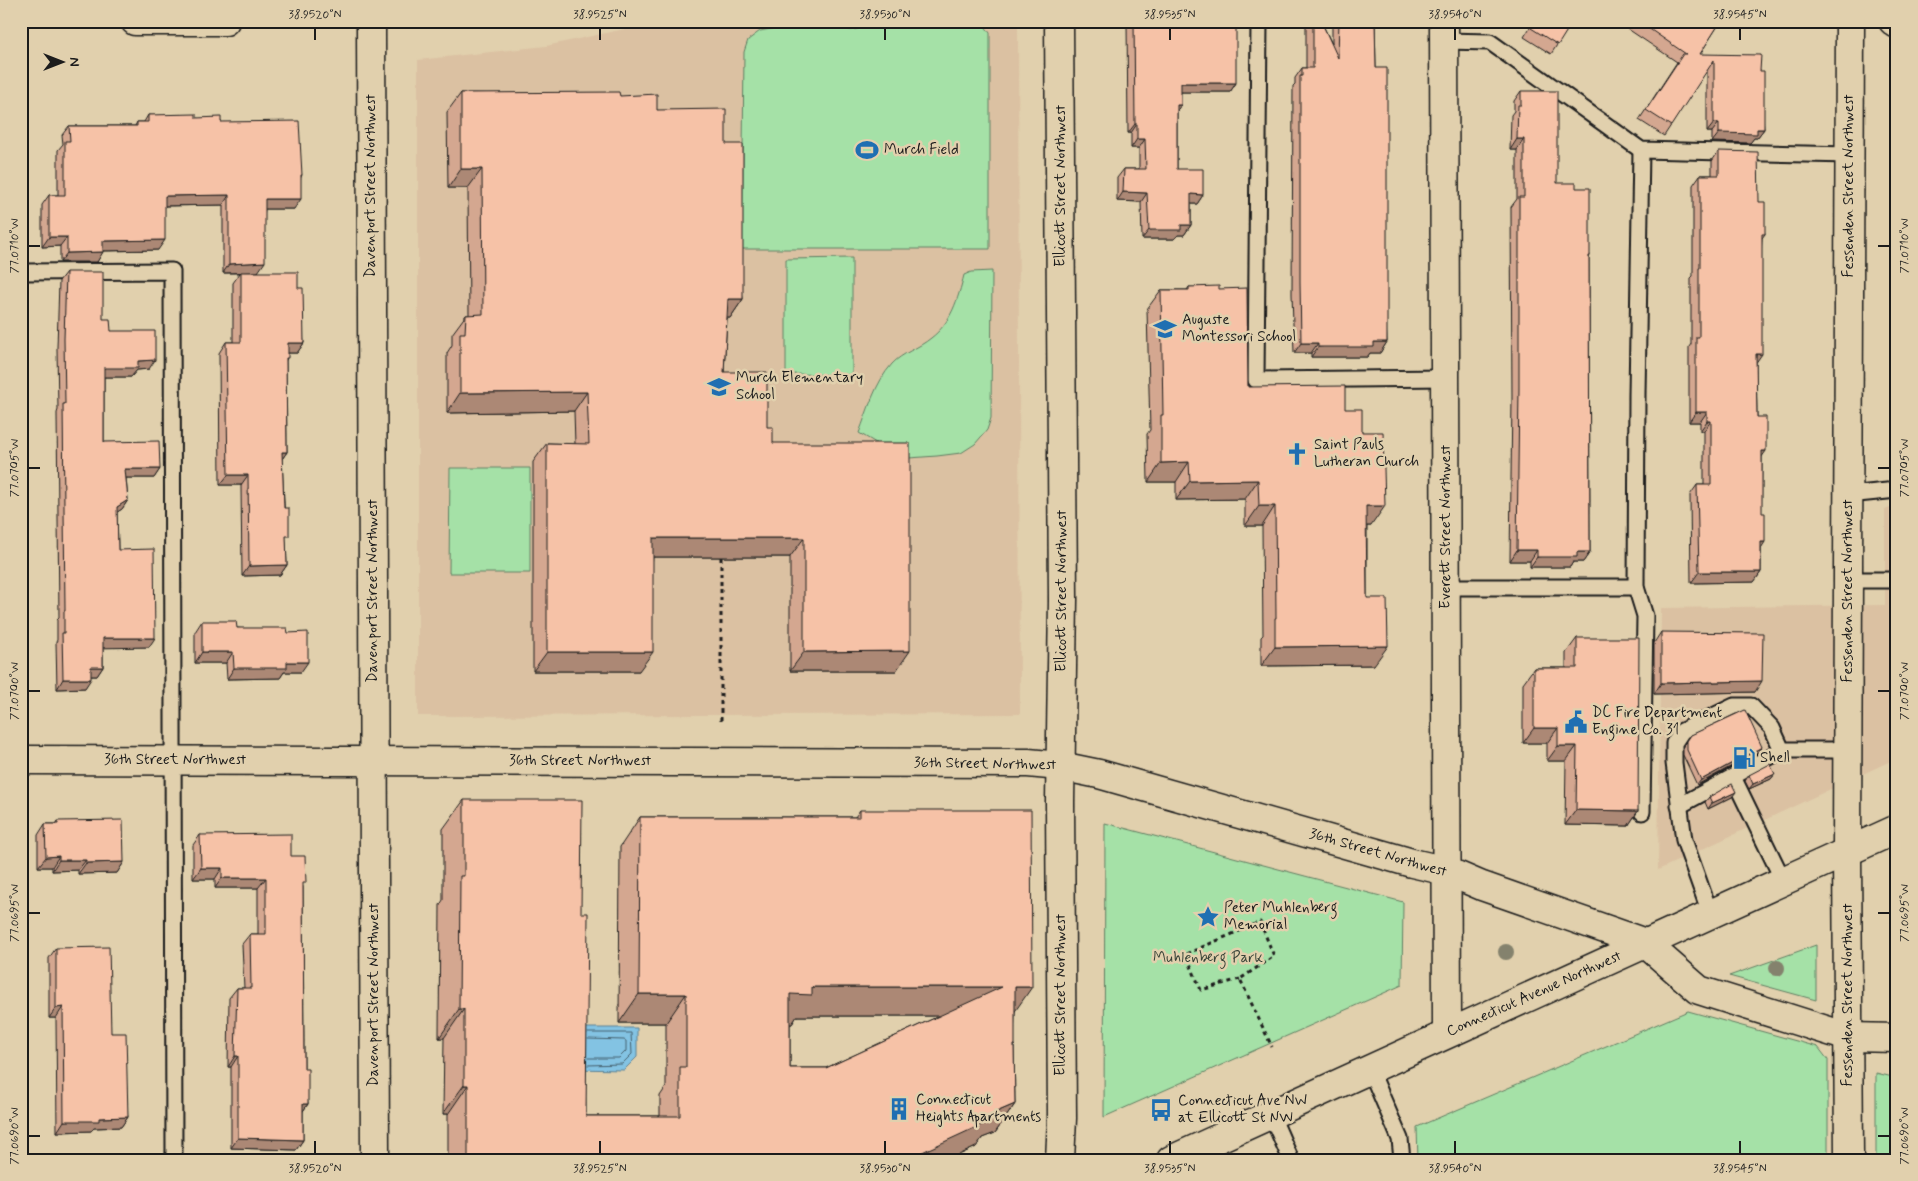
<svg xmlns="http://www.w3.org/2000/svg" width="1918" height="1181" viewBox="0 0 1918 1181" font-family="Mynerve,sans-serif">
<rect width="100%" height="100%" fill="#e1d0ad"/>
<filter id="ink" filterUnits="userSpaceOnUse"><feTurbulence type="fractalNoise" baseFrequency=".02" numOctaves="2"/><feDisplacementMap in="SourceGraphic" scale="10" xChannelSelector="R" yChannelSelector="G"/><feConvolveMatrix kernelMatrix="1 2 1 2 8 2 1 2 1" color-interpolation-filters="sRGB"/></filter>
<g filter="url(#ink)">
<g fill="#dbc1a2">
<path d="M661 21H1018L1020 714 418 716V60L546 46Z"/>
<path d="M1897 504V758L1658 870 1661 608 1885 605V509Z"/>
</g>
<g fill="#a5e1a7" stroke="#607e62">
<path d="M882 21H981L990 33V249H742L744 52 748 40 760 31 797 24 852 30 875 25Z"/>
<path d="M852 258V375L786 374V259Z"/>
<path d="M992 271 991 418 987 430 975 444 961 453 937 456 909 458 888 450 859 433C868 410 875 383 892 364 902 353 919 348 931 338 951 323 958 299 964 275L971 272Z"/>
<path d="M450 468H530V573H449Z"/>
<path d="M1105 823 1403 902 1402 985 1104 1117Z"/>
<path d="M1816 945V1000L1729 976Z"/>
<path d="M1688 1011 1818 1047 1828 1060V1160H1418L1417 1127Z"/>
<path d="M1876 1073 1897 1078V1160H1876Z"/>
</g>
<path fill="#83c3e3" stroke="#5a8093" d="M573 1028H637V1057L624 1070 573 1069Z"/>
<g fill="none" stroke-linecap="round" stroke-linejoin="round">
<g stroke="#455f6c" stroke-width="1">
<path d="M588 1058H619L626 1051V1041L624 1040 588 1039"/>
<path d="M588 1065 622 1064 632 1054 631 1033H588"/>
</g>
<defs>
<g id="service">
<path d="M1259 21 1256 380 1445 378"/>
<path d="M1444 41 1490 42 1641 150 1849 155"/>
<path d="M1641 150 1637 394 1636 587 1645 616 1642 812"/>
<path d="M21 272 172 271 174 1160"/>
<path d="M1848 495 1897 490"/>
<path d="M1848 580H1897"/>
<path d="M1446 587H1636"/>
<path d="M1733 777 1783 880"/>
<path d="M1679 806 1782 750"/>
<path d="M1710 913 1684 840 1674 763V743L1682 731 1734 706H1751L1772 728 1782 750H1848"/>
<path d="M1370 1069 1400 1139 1402 1160"/>
<path d="M1271 1114 1291 1160"/>
</g>
<g id="minor">
<path d="M371 21 375 1160"/>
<path d="M1059 21 1063 600 1060 802 1062 1118 1060 1160"/>
<path d="M1444 21 1447 1033"/>
<path d="M21 760 1028 763 1060 766 1099 774 1412 863 1447 871 1482 886 1645 943 1699 990 1848 1037 1897 1038"/>
<path d="M1847 851 1849 1160"/>
</g>
<path id="tertiary" d="M1847 851 1850 21"/>
<path id="secondary" d="M135 21H225"/>
<g id="primary">
<path d="M1893 21 1897 24"/>
<path d="M1171 1160 1897 829"/>
</g>
</defs>
<use href="#service" stroke="#1c1c1c" stroke-width="19"/>
<use href="#minor" stroke="#1c1c1c" stroke-width="31"/>
<use href="#tertiary" stroke="#1c1c1c" stroke-width="31"/>
<use href="#secondary" stroke="#1c1c1c" stroke-width="31"/>
<use href="#primary" stroke="#1c1c1c" stroke-width="31"/>
<g stroke="#1c1c1c" stroke-width="3" stroke-dasharray="4 4" stroke-linecap="butt">
<path d="M721 557V722"/>
<path d="M1240 979 1201 990 1186 954 1260 922 1274 956 1240 979 1272 1047"/>
</g>
<use href="#service" stroke="#e1d0ad" stroke-width="15"/>
<use href="#minor" stroke="#e1d0ad" stroke-width="28"/>
<use href="#tertiary" stroke="#e1d0ad" stroke-width="28"/>
<use href="#secondary" stroke="#e1d0ad" stroke-width="28"/>
<use href="#primary" stroke="#e1d0ad" stroke-width="28"/>
</g>
<g fill="#84826d">
<circle cx="1506" cy="952" r="8"/>
<circle cx="1777" cy="968" r="8"/>
</g>
<g fill="#d4a790" stroke="#1c1c1c" fill-rule="evenodd">
<path d="M1127 21H1180V26L1236 83 1230 92H1181L1177 111V169L1203 195 1197 204H1191V225L1184 235H1178L1174 239H1142L1141 202 1117 201V178L1124 169H1139V148H1131V133H1128Z"/>
<path d="M1306 21H1321L1332 44V21H1375L1376 68 1387 342 1380 353H1370L1367 357H1311V353H1294L1292 294 1293 86 1295 84V78L1302 68H1306Z"/>
<path d="M1534 21H1573L1551 54 1524 37Z"/>
<path d="M1608 21H1721L1700 54 1760 71 1764 129 1757 138H1754L1750 143 1712 142V132H1707V70L1664 136 1639 120 1677 62 1619 23 1616 27Z"/>
<path d="M1521 91 1557 183 1576 188 1590 256 1589 258 1590 552 1583 562H1573L1570 567H1530V561H1510L1512 398 1511 207 1517 199V150H1510L1511 115 1514 111V101Z"/>
<path d="M461 93 620 96 657 110 726 144 743 299 730 318H727L724 372 767 427 773 443 896 671H790V557H653L639 671H533V462L547 443 575 444 574 411 447 413V353L452 345V334L466 315H469L468 188H448L447 112Z"/>
<path d="M148 115 196 118 221 122 302 175 301 177 294 209H265L258 272 298 288 304 343 297 353H288L286 361 287 452 282 459 287 565 280 575 242 576 241 485H220L219 353 226 342H233V283L240 273H223V205L165 206 158 250 103 251 97 262H60V246L42 247V205L49 195H58V150L63 144 62 135 69 126H135L137 122H144Z"/>
<path d="M1719 151 1759 202 1765 234 1762 238 1756 363 1757 417 1762 456 1761 572 1754 582 1691 583 1690 495 1697 485H1704V431H1700V422H1689V347L1691 344V278L1693 276V185L1700 175H1712V161Z"/>
<path d="M66 272 103 319 111 331 149 369 137 370 131 377H104V442L160 469 154 478H126L128 500 122 509 117 512 118 550 149 647H103V667L97 676H91L85 688 57 689 56 642 57 640V620L59 618 57 413 58 410 57 348 59 281Z"/>
<path d="M1189 287 1219 289 1248 387 1345 409 1362 432 1371 526H1367V598L1374 665 1261 666V637L1263 635 1262 526H1245V499L1176 500V482H1148L1147 434 1150 430 1147 309 1161 290H1187Z"/>
<path d="M202 621 237 628 288 633 301 672H284L280 678 227 679 226 663H195V632Z"/>
<path d="M1661 632 1755 692 1654 694V643Z"/>
<path d="M1577 638 1638 811 1628 826 1565 825 1566 761H1547V743H1523V683L1534 668H1566V653Z"/>
<path d="M1691 735 1758 752 1697 785 1683 755V746Z"/>
<path d="M1775 774 1771 779 1749 789 1745 781 1749 775Z"/>
<path d="M1709 797H1732L1708 809 1705 802Z"/>
<path d="M464 800 581 913 586 1116H660V1096L666 1087V1023H619L620 847 640 817H855L860 810 1015 1011 1014 1048 1015 1104 995 1133 982 1138 976 1147 948 1160H448V1114H443L444 1038H439L440 905 443 900V829ZM797 1016H939L826 1068H790V1024H792Z"/>
<path d="M58 821 124 862 117 873 78 874V870L52 871V867H38V835L45 824H56Z"/>
<path d="M200 835 291 856 303 887 304 1069 308 1104 303 1111V1140L296 1150 231 1148V1067H228L229 998 237 988H244L242 944 250 934H258V888H215V879H193V845Z"/>
<path d="M56 948 111 1033 128 1117 121 1127 94 1128 91 1131 57 1132 56 1018H49V958Z"/>
</g>
<g fill="#ac8875" stroke="#1c1c1c">
<path d="M1181 83H1236L1230 92H1174Z"/>
<path d="M1177 105H1181L1174 115Z"/>
<path d="M1714 123H1719L1712 132H1707Z"/>
<path d="M1135 124H1137L1131 133H1128Z"/>
<path d="M1757 129H1764L1757 138H1754L1750 143 1712 142 1719 133Z"/>
<path d="M1137 139H1145L1139 148H1131Z"/>
<path d="M1517 139H1524L1517 150H1510Z"/>
<path d="M461 169H482L468 188H448Z"/>
<path d="M1123 192 1147 193 1141 202 1117 201Z"/>
<path d="M1191 194 1203 195 1197 204H1185Z"/>
<path d="M229 195 223 205 158 206 165 196Z"/>
<path d="M265 199H301L294 209H258Z"/>
<path d="M1181 225H1191L1184 235H1178L1174 239H1142L1149 230Z"/>
<path d="M49 237H67L60 246 42 247Z"/>
<path d="M165 240 158 250 97 251 103 241Z"/>
<path d="M103 252 97 262H60L67 253Z"/>
<path d="M265 262 258 272 223 273 229 264Z"/>
<path d="M728 299H743L730 318H714Z"/>
<path d="M1374 342H1387L1380 353H1370L1367 357H1311L1318 347Z"/>
<path d="M288 343H304L297 353H281Z"/>
<path d="M1301 343H1318L1311 353H1294Z"/>
<path d="M1756 354H1762L1755 364Z"/>
<path d="M155 360 149 369 137 370 131 377H97L104 368 138 361Z"/>
<path d="M587 392 574 411 447 413 460 393Z"/>
<path d="M1696 412H1707L1700 422H1689Z"/>
<path d="M1707 421H1711L1704 431H1700Z"/>
<path d="M1762 451H1766L1759 461Z"/>
<path d="M282 452H287L280 462Z"/>
<path d="M1189 462 1176 482H1148L1161 463Z"/>
<path d="M125 469H160L154 478H119Z"/>
<path d="M228 475H248L241 485H220Z"/>
<path d="M1258 480 1245 499 1176 500 1190 481Z"/>
<path d="M128 500 122 509 111 516 117 507Z"/>
<path d="M1259 506H1275L1262 526H1245Z"/>
<path d="M1366 506H1385L1371 526H1353Z"/>
<path d="M653 538H804L790 557H639Z"/>
<path d="M1761 542H1765L1758 553Z"/>
<path d="M1517 550H1537L1530 561H1510Z"/>
<path d="M1577 552H1590L1583 562H1573L1570 567H1530L1537 557Z"/>
<path d="M287 565 280 575 242 576 249 566Z"/>
<path d="M1699 572H1761L1754 582 1691 583Z"/>
<path d="M103 638H155L149 647 97 648Z"/>
<path d="M1388 646 1374 665 1261 666 1275 647Z"/>
<path d="M910 651 896 671H790L804 652Z"/>
<path d="M202 652H233L226 663H195Z"/>
<path d="M547 652H653L639 671H533Z"/>
<path d="M287 662H308L301 672H284L280 678 227 679 234 668Z"/>
<path d="M91 667H103L97 676H85Z"/>
<path d="M63 679H91L85 688 57 689Z"/>
<path d="M1762 681 1755 692 1654 694 1661 683Z"/>
<path d="M1534 728H1558L1547 743H1523Z"/>
<path d="M1558 746H1577L1566 761H1547Z"/>
<path d="M1762 747 1758 752 1697 785 1701 780Z"/>
<path d="M1775 774 1771 779 1749 789 1753 784Z"/>
<path d="M1736 792 1732 797 1708 809 1712 803Z"/>
<path d="M1576 810 1638 811 1628 826 1565 825Z"/>
<path d="M59 856 52 867H38L46 857Z"/>
<path d="M59 860H86L78 870 52 871Z"/>
<path d="M124 862 117 873 78 874 86 863Z"/>
<path d="M201 868H222L215 879H193Z"/>
<path d="M222 878H266L258 888H215Z"/>
<path d="M812 987H1002L981 1016H797L792 1024H769L790 994Z"/>
<path d="M1015 987H1032L1011 1017Z"/>
<path d="M639 994H686L666 1023H619Z"/>
<path d="M63 1007 56 1018H49L56 1008Z"/>
<path d="M459 1009H464L444 1038H439Z"/>
<path d="M235 1056H238L231 1067H228Z"/>
<path d="M464 1085H468L448 1114H443Z"/>
<path d="M303 1104H308L301 1114Z"/>
<path d="M1015 1104 995 1133 982 1138 976 1147 948 1160H905L994 1113Z"/>
<path d="M128 1117 121 1127 94 1128 91 1131 57 1132 64 1121 99 1118Z"/>
<path d="M238 1138 303 1140 296 1150 231 1148Z"/>
</g>
<g fill="#f6c2a7" stroke="#1c1c1c" fill-rule="evenodd">
<path d="M1134 21H1180V26H1236V83H1181V105H1177V169H1203V195L1191 194V225H1181V230H1149L1147 193 1123 192 1124 169H1146L1145 139H1137V124H1135Z"/>
<path d="M1313 21H1321L1338 58 1339 21H1375L1376 68H1387V342H1374V347H1318V343H1301L1300 283V76H1302V68H1313Z"/>
<path d="M1535 21H1573L1558 45 1531 28Z"/>
<path d="M1638 21H1721L1700 54 1761 55 1760 71H1764V129H1757V134L1719 133V123H1714V60L1671 126 1646 110 1683 54H1686Z"/>
<path d="M1521 91H1557V183H1576V188H1590V256H1589L1590 552H1577V557H1537V550H1517L1519 388V197H1524V139H1517L1518 105H1521Z"/>
<path d="M619 92 620 96 657 94V110L726 109V144H743V299H728L724 372H767V427H773V443H910V651L804 652V538H653V652H547V443L589 444 587 392 460 393V333H465L466 315 483 314 482 169H461V93Z"/>
<path d="M196 114V118L221 117V122L299 121 302 175H301V199H265V262L229 264V195L165 196V240L103 241V252L67 253V237H49V195H65V141H70L69 126H137V122H148V115Z"/>
<path d="M1719 151 1758 152 1759 202H1765V234H1762V354H1756L1757 417H1766V451H1762V513H1765V542H1761V572H1699L1697 485H1711V421H1707V412H1696V337H1699V268H1700V175H1719Z"/>
<path d="M66 272H103V319H110L111 331H155V360L138 361V368H104V442L159 441 160 469H125L128 500 117 507 118 550 154 549 155 638H103V667H91V679H63L62 633H64V611H65L63 404H65L64 339Z"/>
<path d="M241 272H298V288H303L304 343H288V358H286L287 452H282L284 508H289V536H286L287 565 249 566 248 475H228L226 342H241Z"/>
<path d="M1219 286V289L1247 288 1248 387 1345 386V409H1362V432H1383L1385 506H1366L1367 598H1387L1388 646 1275 647V618H1276L1275 506H1259L1258 480 1190 481 1189 462 1161 463V415H1163L1161 290H1189V287Z"/>
<path d="M202 621H236L237 628H287L288 633 308 632V662H287V668H234L233 652H202Z"/>
<path d="M1661 632 1763 633 1762 681 1661 683Z"/>
<path d="M1577 638H1639L1638 811 1576 810 1577 746H1558V728H1534V668H1577Z"/>
<path d="M1745 710 1762 747 1701 780 1687 750V741L1691 735Z"/>
<path d="M1770 764 1775 774 1753 784 1749 775Z"/>
<path d="M1732 784 1736 792 1712 803 1709 797Z"/>
<path d="M464 800H582L581 913H588L586 1116H680V1067H686V994H639L640 817H860V810H1031L1032 987H1015V1045H1014L1015 1104 994 1113 996 1118 905 1160H468V1085H464V1009H459L460 876H464ZM812 987H1002L826 1068H790V994L812 995Z"/>
<path d="M123 820 124 862 86 863V860H59V856L46 857 45 824H58V821Z"/>
<path d="M291 834V856H305L306 883H303L304 1069H308V1104H303V1140L238 1138V1056H235L237 988H251L250 934H266V878H222V868H201L200 835Z"/>
<path d="M109 947 111 1033H126L128 1117 99 1118V1121H64L63 1007 56 1008V948Z"/>
</g>
</g>
<path fill="none" stroke="#1c1c1c" stroke-width="2" d="M315 28V40M600 28V40M885 28V40M1170 28V40M1455 28V40M1740 28V40M28 246H40M1878 246H1890M28 468H40M1878 468H1890M28 691H40M1878 691H1890M28 913H40M1878 913H1890M28 1136H40M1878 1136H1890M315 1141V1154M600 1141V1154M885 1141V1154M1170 1141V1154M1455 1141V1154M1740 1141V1154"/>
<defs>
<symbol id="stadium-bare" viewBox="-9 -9 18 18"><path d="M0-5a6.5 5 0 1 0 0 10a6.5 5 0 1 0 0-10ZM-3.5-1.8h7v3.6h-7Z" fill="#1f6fb2" stroke="#e1d0ad" stroke-width="2.5" paint-order="stroke"/></symbol>
<symbol id="school-bare" viewBox="-9 -9 18 18"><path d="M0-5L7-2L0 1L-7-2ZM-4 1L0 2.5L4 1V4Q0 6-4 4Z" fill="#1f6fb2" stroke="#e1d0ad" stroke-width="2.5" paint-order="stroke"/></symbol>
<symbol id="church-bare" viewBox="-9 -9 18 18"><path d="M-1.2-6h2.4v3.5h3.3v2.4h-3.3V6h-2.4V-.1h-3.3v-2.4h3.3Z" fill="#1f6fb2" stroke="#e1d0ad" stroke-width="2.5" paint-order="stroke"/></symbol>
<symbol id="civic-bare" viewBox="-9 -9 18 18"><path d="M-.6-6.5H3V-4.5H.6V-3L4-1V1h2V6H-6V1h2V-1L-.6-3ZM-1.2 2.5V6h2.4V2.5Z" fill="#1f6fb2" stroke="#e1d0ad" stroke-width="2.5" paint-order="stroke"/></symbol>
<symbol id="fuel-bare" viewBox="-9 -9 18 18"><path d="M-5.5-6h7V0h2V4h1.3V-2.5L3-4.5l.8-.8L6-3V5H2.5V1h-1V6h-7ZM-4.2-4.7v3.2H.2V-4.7Z" fill="#1f6fb2" stroke="#e1d0ad" stroke-width="2.5" paint-order="stroke"/></symbol>
<symbol id="sight-bare" viewBox="-9 -9 18 18"><path d="M0-6L1.8-2.2L6-1.7L2.9 1.2L3.7 5.4L0 3.3L-3.7 5.4L-2.9 1.2L-6-1.7L-1.8-2.2Z" fill="#1f6fb2" stroke="#e1d0ad" stroke-width="2.5" paint-order="stroke"/></symbol>
<symbol id="building-bare" viewBox="-9 -9 18 18"><path d="M-4-6H4V6H1V3H-1V6H-4ZM-2.5-4.3h1.7v1.8h-1.7ZM.8-4.3h1.7v1.8H.8ZM-2.5-1h1.7V.8h-1.7ZM.8-1h1.7V.8H.8Z" fill="#1f6fb2" stroke="#e1d0ad" stroke-width="2.5" paint-order="stroke"/></symbol>
<symbol id="bus-bare" viewBox="-9 -9 18 18"><path d="M-5-6H5V4H4V6H2V4H-2V6H-4V4H-5ZM-3.5-4V0h7V-4ZM-3.5 1.2v1.5H-2V1.2ZM2 1.2v1.5H3.5V1.2Z" fill="#1f6fb2" stroke="#e1d0ad" stroke-width="2.5" paint-order="stroke"/></symbol>
</defs>
<g fill-rule="evenodd">
<use href="#stadium-bare" x="851" y="134" width="32" height="32"/>
<use href="#school-bare" x="1149" y="313" width="32" height="32"/>
<use href="#school-bare" x="703" y="371" width="32" height="32"/>
<use href="#church-bare" x="1281" y="438" width="32" height="32"/>
<use href="#civic-bare" x="1560" y="706" width="32" height="32"/>
<use href="#fuel-bare" x="1728" y="742" width="32" height="32"/>
<use href="#sight-bare" x="1192" y="901" width="32" height="32"/>
<use href="#building-bare" x="883" y="1093" width="32" height="32"/>
<use href="#bus-bare" x="1145" y="1094" width="32" height="32"/>
</g>
<g text-anchor="middle" dominant-baseline="central" stroke-width="5" stroke-linejoin="round" paint-order="stroke">
<g font-size="15" fill="#1c1c1c" stroke="#e1d0ad" text-anchor="start">
<text x="884" y="150">Murch Field</text>
<text x="1182" y="320">Auguste<tspan x="1182" dy="17">Montessori School</tspan></text>
<text x="736" y="378">Murch Elementary<tspan x="736" dy="17">School</tspan></text>
<text x="1314" y="445">Saint Pauls<tspan x="1314" dy="17">Lutheran Church</tspan></text>
<text x="1592" y="713">DC Fire Department<tspan x="1592" dy="17">Engine Co. 31</tspan></text>
<text x="1760" y="758">Shell</text>
<text x="1224" y="908">Peter Muhlenberg<tspan x="1224" dy="17">Memorial</tspan></text>
<text x="916" y="1100">Connecticut<tspan x="916" dy="17">Heights Apartments</tspan></text>
<text x="1178" y="1101">Connecticut Ave NW<tspan x="1178" dy="17">at Ellicott St NW</tspan></text>
</g>
<g font-size="15" fill="#1c1c1c" stroke="#e1d0ad">
<text transform="translate(371 186) rotate(-90)">Davenport Street Northwest</text>
<text transform="translate(1061 186) rotate(-90)">Ellicott Street Northwest</text>
<text transform="translate(1849 186) rotate(-90)">Fessenden Street Northwest</text>
<text transform="translate(1446 527) rotate(-90)">Everett Street Northwest</text>
<text transform="translate(373 591) rotate(-90)">Davenport Street Northwest</text>
<text transform="translate(1062 591) rotate(-90)">Ellicott Street Northwest</text>
<text transform="translate(1848 591) rotate(-90)">Fessenden Street Northwest</text>
<text x="175" y="760">36th Street Northwest</text>
<text x="580" y="761">36th Street Northwest</text>
<text transform="translate(985 764) rotate(1)">36th Street Northwest</text>
<text transform="translate(1378 853) rotate(16)">36th Street Northwest</text>
<text transform="translate(1534 994) rotate(-24)">Connecticut Avenue Northwest</text>
<text transform="translate(374 995) rotate(-90)">Davenport Street Northwest</text>
<text transform="translate(1061 995) rotate(-90)">Ellicott Street Northwest</text>
<text transform="translate(1848 995) rotate(-90)">Fessenden Street Northwest</text>
</g>
<g font-size="15" fill="#374338" stroke="#e1d0ad">
<text x="1208" y="958">Muhlenberg Park</text>
</g>
</g>
<rect width="1918" height="1181" fill="none" stroke="#e1d0ad" stroke-width="55"/>
<g transform="translate(62 62) rotate(90)" stroke="#e1d0ad" stroke-width="4" paint-order="stroke">
<path d="M0-4L9 19L0 12L-9 19Z" fill="#1c1c1c"/>
<text y="-8" font-size="14" font-weight="bold" text-anchor="middle" fill="#1c1c1c">N</text>
</g>
<rect x="28" y="28" width="1862" height="1126" fill="none" stroke="#1c1c1c" stroke-width="2"/>
<g font-size="12" text-anchor="middle" fill="#1c1c1c">
<text x="315" y="18">38.9520°N</text>
<text x="600" y="18">38.9525°N</text>
<text x="885" y="18">38.9530°N</text>
<text x="1170" y="18">38.9535°N</text>
<text x="1455" y="18">38.9540°N</text>
<text x="1740" y="18">38.9545°N</text>
<text transform="translate(1904 246) rotate(-90)" y="4">77.0710°W</text>
<text transform="translate(14 246) rotate(-90)" y="4">77.0710°W</text>
<text transform="translate(1904 468) rotate(-90)" y="4">77.0705°W</text>
<text transform="translate(14 468) rotate(-90)" y="4">77.0705°W</text>
<text transform="translate(1904 691) rotate(-90)" y="4">77.0700°W</text>
<text transform="translate(14 691) rotate(-90)" y="4">77.0700°W</text>
<text transform="translate(1904 913) rotate(-90)" y="4">77.0695°W</text>
<text transform="translate(14 913) rotate(-90)" y="4">77.0695°W</text>
<text transform="translate(1904 1136) rotate(-90)" y="4">77.0690°W</text>
<text transform="translate(14 1136) rotate(-90)" y="4">77.0690°W</text>
<text x="315" y="1172">38.9520°N</text>
<text x="600" y="1172">38.9525°N</text>
<text x="885" y="1172">38.9530°N</text>
<text x="1170" y="1172">38.9535°N</text>
<text x="1455" y="1172">38.9540°N</text>
<text x="1740" y="1172">38.9545°N</text>
</g>
</svg>
